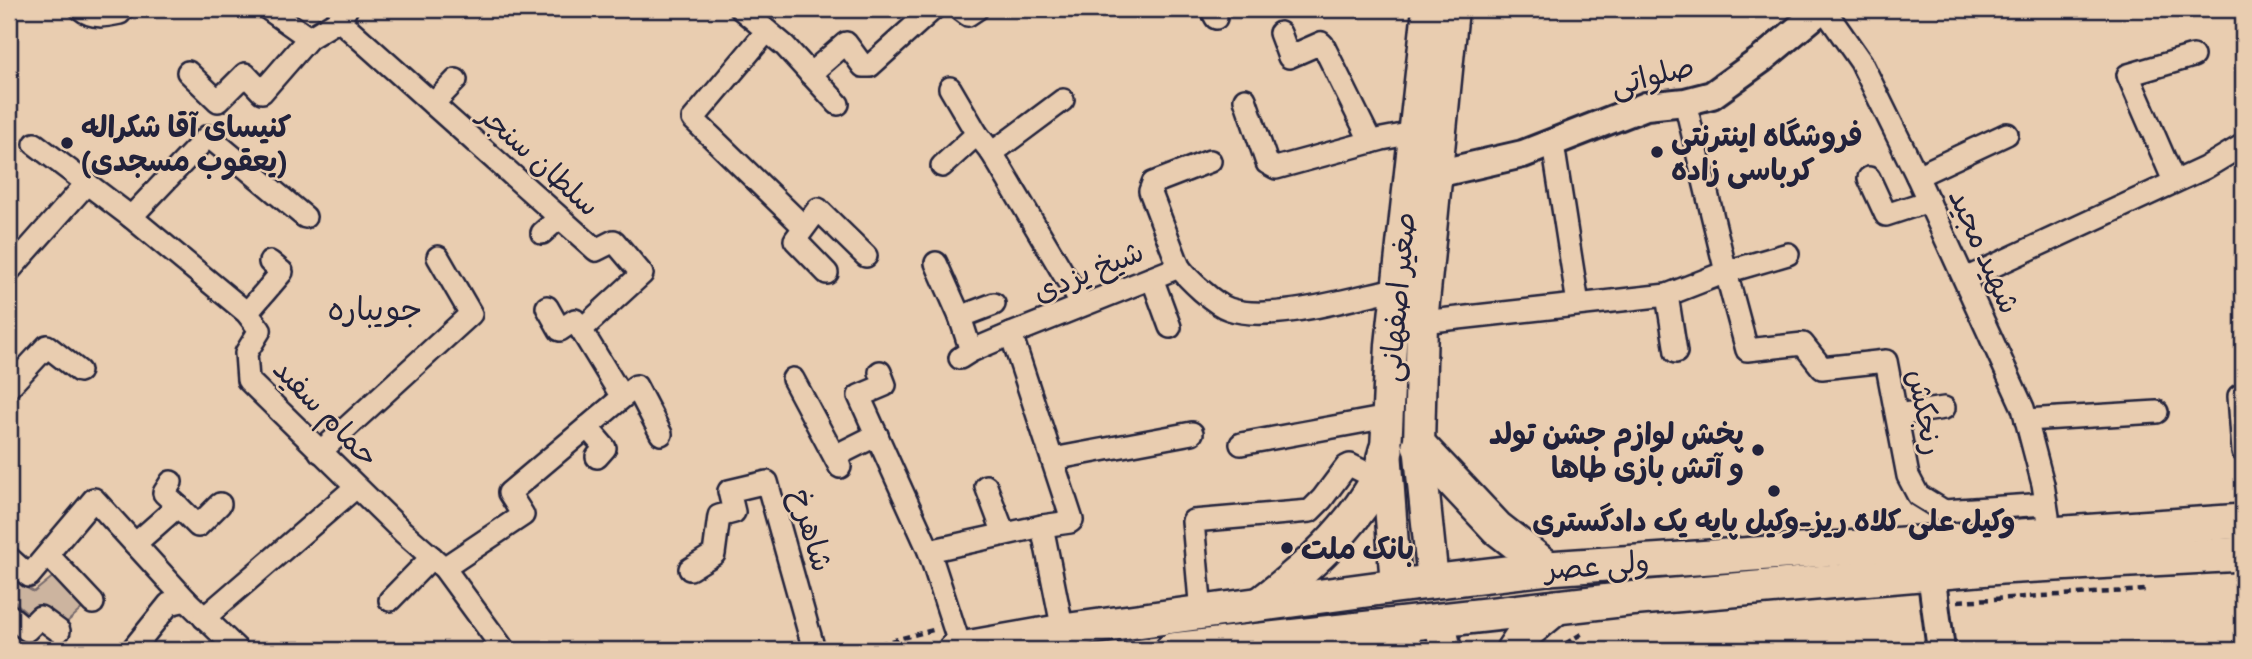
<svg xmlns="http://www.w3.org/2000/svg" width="2252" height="659" viewBox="0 0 2252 659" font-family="Itim,'Playpen Sans Arabic',sans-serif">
<rect width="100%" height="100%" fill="#e9cdb0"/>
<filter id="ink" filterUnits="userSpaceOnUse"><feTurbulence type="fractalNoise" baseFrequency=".0143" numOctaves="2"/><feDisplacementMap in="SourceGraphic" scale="14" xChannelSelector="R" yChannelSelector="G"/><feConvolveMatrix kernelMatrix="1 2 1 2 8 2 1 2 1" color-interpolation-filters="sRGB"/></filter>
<g filter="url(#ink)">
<path fill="#ccb49f" stroke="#776b6d" stroke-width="2" d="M55 575 85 606 65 624 30 615 9 597V587L14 581 34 592Z"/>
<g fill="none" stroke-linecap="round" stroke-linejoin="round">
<defs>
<g id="minor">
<path d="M81 9C93 19 106 16 120 13L123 9"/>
<path d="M268 9 309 38"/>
<path d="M741 9 785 46 838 104"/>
<path d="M960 9 968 15 977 9"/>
<path d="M1211 9 1216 18"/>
<path d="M1824 9 1861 62 1917 176 2023 408 2043 484 2048 516"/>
<path d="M339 20 596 250 614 241 642 274 581 330"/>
<path d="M767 31 693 119 804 227"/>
<path d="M1280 33 1289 57 1321 43 1323 45 1371 142"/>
<path d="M188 72 218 101 245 74 262 92 309 38 339 20 346 10"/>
<path d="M810 74 846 43 863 66H870L933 9"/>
<path d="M950 88 977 134 992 153 1082 305"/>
<path d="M1245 99 1267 163 1276 168 1382 139 1413 133"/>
<path d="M1685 102 1726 272 1747 350 1803 344 1822 368 1886 361 1908 476 1918 495 1944 511 2046 504"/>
<path d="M433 104 456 80"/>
<path d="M35 144 131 217 247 313 260 330 246 353 248 380 403 532 444 568 504 650"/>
<path d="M1553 144 1578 304"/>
<path d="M992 153 1063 100"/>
<path d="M942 166 977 134"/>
<path d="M1917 176 2007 134"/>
<path d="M1869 178 1886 215 1929 201"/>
<path d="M2174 181 2128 75 2193 56"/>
<path d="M131 217 208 136 305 217"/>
<path d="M542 233 559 218"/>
<path d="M936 263 960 317 971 351"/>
<path d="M1179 267 1150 191 1153 183 1210 161"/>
<path d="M9 271 87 183"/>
<path d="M827 273 795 240 818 209 866 256"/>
<path d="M1152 278 1170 327"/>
<path d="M1965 279 2205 168 2243 145"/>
<path d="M1667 295 1676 352"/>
<path d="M547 307 560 330 575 320 622 397"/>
<path d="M247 313 282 272 270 262"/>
<path d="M960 317 994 304"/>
<path d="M1422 322 1667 295 1726 272 1788 254"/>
<path d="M960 358 971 351 1011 334"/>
<path d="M880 372 885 385 859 396 929 551 961 649"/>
<path d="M793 379 840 467"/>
<path d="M9 387 47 346 79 371"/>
<path d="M2239 396 2243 451"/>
<path d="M1897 415 1944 408"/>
<path d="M2026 420 2157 412"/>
<path d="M587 427 605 448 597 457"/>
<path d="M1241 444 1388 417"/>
<path d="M320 452 471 314 438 257"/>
<path d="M835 456 877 435"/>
<path d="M1053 459 1192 433"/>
<path d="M986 486 1004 534"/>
<path d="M178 506 198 526 220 504"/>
<path d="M1042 526 1063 631"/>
<path d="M135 544 178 506 164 493 171 482"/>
<path d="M929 551 1042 526 1070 522 1072 520 1011 334 1179 267C1188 279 1214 304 1229 309 1269 323 1353 298 1395 289"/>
<path d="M48 555 93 603"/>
<path d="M9 558 29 576 94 499 186 600 238 650"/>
<path d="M444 568 523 515 509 493 636 386 661 434"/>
<path d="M690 569 714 554 719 516 734 512 729 491 767 482 814 650"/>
<path d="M390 600 432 557"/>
<path d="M1201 613 1193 521 1310 511 1322 499 1346 467 1350 465 1378 479"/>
<path d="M9 615 27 630 40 617 59 631"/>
<path d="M204 618 356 487"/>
<path d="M132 650 169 604 186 600"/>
</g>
<g id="tertiary">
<path d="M1436 174 1523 154 1646 106 1685 102 1712 95 1762 59 1822 9"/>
<path d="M1931 573 1941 650"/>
</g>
<g id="secondary">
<path d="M1433 581 1419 445 1422 322 1453 9"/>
<path d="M1396 586 1386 450 1391 345 1428 9"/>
<path d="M1439 619 1446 650"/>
<path d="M1401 624 1407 650"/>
</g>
<g id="primary">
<path d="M1419 445 1497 528 1548 568"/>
<path d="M1263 602C1307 568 1349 531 1377 481 1382 472 1383 460 1386 450"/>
<path d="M955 650 1063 631 1396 586 1548 568 2243 521"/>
<path d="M1172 650 1628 599 2001 567 2243 554"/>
<path d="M1513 650 1523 635 1557 607"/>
</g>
</defs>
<use href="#minor" stroke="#22223b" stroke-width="26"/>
<use href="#tertiary" stroke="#22223b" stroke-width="32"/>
<use href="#secondary" stroke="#22223b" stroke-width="35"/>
<use href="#primary" stroke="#22223b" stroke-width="38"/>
<g stroke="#22223b" stroke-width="4.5" stroke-dasharray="7 5" stroke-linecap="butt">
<path d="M9 132 18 136"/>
<path d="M1958 601 2145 590"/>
<path d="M856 650 933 630"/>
<path d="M1555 650 1583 633"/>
</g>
<use href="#minor" stroke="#e9cdb0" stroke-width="21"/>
<use href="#tertiary" stroke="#e9cdb0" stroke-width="26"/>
<use href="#secondary" stroke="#e9cdb0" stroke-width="30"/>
<use href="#primary" stroke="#e9cdb0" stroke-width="33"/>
</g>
</g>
<g fill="#22223b" stroke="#e9cdb0" stroke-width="2.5">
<circle cx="67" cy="143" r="7"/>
<circle cx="1657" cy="152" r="7"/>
<circle cx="1758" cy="450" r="7"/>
<circle cx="1774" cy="491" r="7"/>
<circle cx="1287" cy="548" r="7"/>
</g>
<g text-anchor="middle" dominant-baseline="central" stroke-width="5" stroke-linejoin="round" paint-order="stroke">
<g font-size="30" fill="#22223b" stroke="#e9cdb0">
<text transform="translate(1652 75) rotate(-15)">صلواتی</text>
<text transform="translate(540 160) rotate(42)">سلطان سنجر</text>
<text transform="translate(1985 251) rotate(66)">شهید مجید</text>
<text transform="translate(1088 271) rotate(-22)">شیخ یزدی</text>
<text transform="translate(1397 297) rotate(-85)">صغیر اصفهانی</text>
<text transform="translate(326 412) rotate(46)">حمام سفید</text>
<text transform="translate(1926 412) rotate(79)">رنجکش</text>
<text transform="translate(812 530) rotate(74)">شاهرخ</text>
<text transform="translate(1597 565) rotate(-4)">ولی عصر</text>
</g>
<g font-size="30" font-weight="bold" fill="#22223b" stroke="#e9cdb0" text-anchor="start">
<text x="81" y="126">کنیسای آقا شکراله<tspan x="81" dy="34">(یعقوب مسجدی)</tspan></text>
<text x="1671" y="135">فروشگاه اینترنتی<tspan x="1671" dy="34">کرباسی زاده</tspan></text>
<text x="1744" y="433" text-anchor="end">پخش لوازم جشن تولد<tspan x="1744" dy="34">و آتش بازی طاها</tspan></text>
<text x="1774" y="520" text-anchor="middle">وکیل علی کلاه ریز-وکیل پایه یک دادگستری</text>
<text x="1301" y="548">بانک ملت</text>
</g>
<g font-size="32" fill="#22223b" stroke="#e9cdb0">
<text x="375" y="309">جویباره</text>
</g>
</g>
<rect width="2252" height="659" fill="none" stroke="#e9cdb0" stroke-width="35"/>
<rect x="18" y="18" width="2217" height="624" fill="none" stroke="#22223b" stroke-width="2.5" filter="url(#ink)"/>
</svg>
